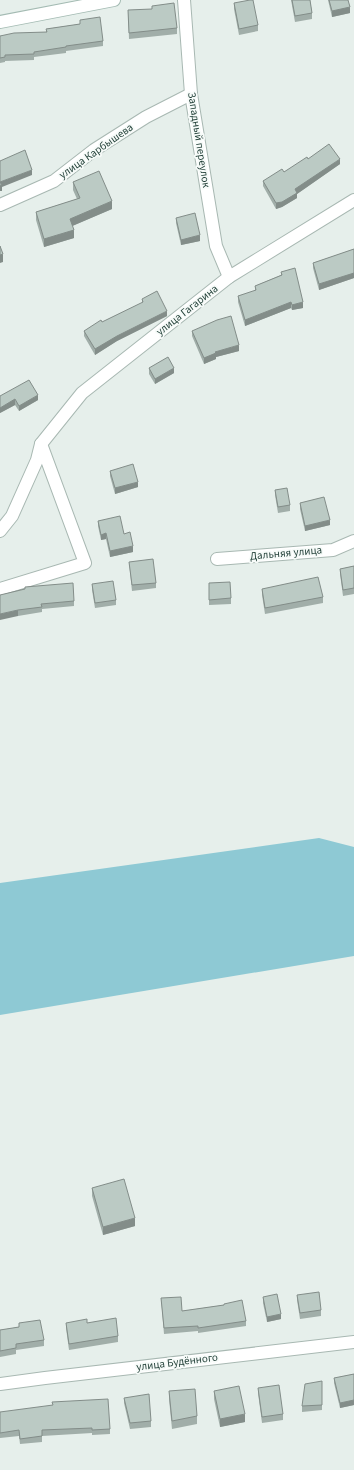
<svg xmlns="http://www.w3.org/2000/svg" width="354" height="1470" viewBox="0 0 354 1470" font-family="'Source Sans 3',sans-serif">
<rect width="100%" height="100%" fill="#e6efeb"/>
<path fill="#8ec9d4" d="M319 838 354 847V956L0 1015V883Z"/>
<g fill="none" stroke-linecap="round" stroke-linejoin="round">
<defs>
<g id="street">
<path d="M184 0 191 94 216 246 229 277"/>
<path d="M0 205 54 181 94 150 146 117 191 94"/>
<path d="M0 531 12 516 37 460 41 444 82 393 229 277 354 200"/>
<path d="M217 559 333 550 354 541"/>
<path d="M0 589 85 563 41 444"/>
<path d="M0 1384 45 1378 354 1342"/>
</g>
<path id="secondary" d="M0 22 114 0"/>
</defs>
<use href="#street" stroke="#a8b8b2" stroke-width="14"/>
<use href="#secondary" stroke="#a4bbb3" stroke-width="14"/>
<use href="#street" stroke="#fff" stroke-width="12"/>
<use href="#secondary" stroke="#fff" stroke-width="12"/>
</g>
<g fill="#a1aea9">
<path d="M291 0H310L312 13V19L295 22Z"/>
<path d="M328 0H348L350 13 332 17Z"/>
<path d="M234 3 258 25V31L239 35 234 9Z"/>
<path d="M152 6 177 28V34L129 39 128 10H152Z"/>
<path d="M80 20 103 41V46L66 51V53L34 57V60L5 61V62L0 63V36L46 32V29L80 24Z"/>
<path d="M308 159 340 164 297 194V198L282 207 276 209 263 186V181L284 172Z"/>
<path d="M73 182 112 209 72 226 74 238 44 247 36 220V212L77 199 73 190Z"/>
<path d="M176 218 200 241 181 245 176 223Z"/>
<path d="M354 249V278L319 290 313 268V263Z"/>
<path d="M281 272 303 308 292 310 291 308 245 326 238 302V296L255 291V286L281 275Z"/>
<path d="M142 299 167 316 117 341 95 355 84 336V331L142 303Z"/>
<path d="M192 331 239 351 216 357V359L204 364 192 336Z"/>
<path d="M149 368 174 373 155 384 149 374Z"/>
<path d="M0 396 38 400 19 411 15 405 0 413Z"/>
<path d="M110 471 138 487 115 494 110 476Z"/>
<path d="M275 490 290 505V511L278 513 275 495Z"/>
<path d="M300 503 330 525 305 531 300 509Z"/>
<path d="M98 521 124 534 133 552 110 557 106 539 101 540 98 526Z"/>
<path d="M129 562 156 583V588L132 591Z"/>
<path d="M354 566V594L343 596 340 574V569Z"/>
<path d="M209 583 231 598V604L209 605Z"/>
<path d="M92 584 116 600V605L95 608 92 590Z"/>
<path d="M262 589 323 597V603L265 614 262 595Z"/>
<path d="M0 595 74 601V606L42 609V612L18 616Z"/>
<path d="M92 1188 135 1226 103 1235 92 1196Z"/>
<path d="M297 1295 321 1310V1316L300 1319 297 1300Z"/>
<path d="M263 1297 281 1319 267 1322 263 1303Z"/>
<path d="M161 1298 182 1311 224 1305 246 1321V1326L198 1333V1331L164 1334Z"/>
<path d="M19 1323 44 1340V1346L16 1350V1354L0 1357V1330L19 1327Z"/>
<path d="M66 1323H87L118 1336V1342L69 1350 66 1328Z"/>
<path d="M354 1374V1405L340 1408 334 1383V1378Z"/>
<path d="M322 1381V1410L302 1412V1406Z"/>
<path d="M258 1388 283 1414V1420L262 1423 258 1393Z"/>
<path d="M169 1391 197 1416V1424L172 1429 169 1399Z"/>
<path d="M214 1391 245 1422 220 1427 214 1399Z"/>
<path d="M124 1398 151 1421V1427L130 1429 124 1403Z"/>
<path d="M0 1412 110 1429V1434L92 1435V1433L42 1436V1442L20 1444 19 1436 0 1438Z"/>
</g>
<g fill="#838d89">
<path d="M350 7V13L332 17V11Z"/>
<path d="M340 159V164L297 194V198L282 207 276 209V203L295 189Z"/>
<path d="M32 170V175L2 187V191H0V182Z"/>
<path d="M112 201V209L70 227V219Z"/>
<path d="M74 230V238L44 247V239Z"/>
<path d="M200 235V241L181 245V240Z"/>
<path d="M3 254V262L0 263V255Z"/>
<path d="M354 273V278L319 290V284Z"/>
<path d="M291 302V308L245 326V320Z"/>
<path d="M303 302V308L292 310V305Z"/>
<path d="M167 311V316L117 341 95 355V349L117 336Z"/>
<path d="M239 345V351L216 357V359L204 364V358L215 352Z"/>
<path d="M174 368V373L155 384V379Z"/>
<path d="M38 395V400L19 411V406Z"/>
<path d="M15 399V405L0 413V408Z"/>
<path d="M138 482V487L115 494V488Z"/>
<path d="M330 520V525L305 531V526Z"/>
<path d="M106 533V539L101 540V535Z"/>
<path d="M133 546V552L110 557V551Z"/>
<path d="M18 610V616L0 620V614Z"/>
<path d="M135 1218V1226L103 1235V1227Z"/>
<path d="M281 1314V1319L267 1322V1317Z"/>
<path d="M354 1400V1405L340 1408V1403Z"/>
<path d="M245 1414V1422L220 1427V1419Z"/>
</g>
<g fill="#bbcac4" stroke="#838d89">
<path d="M250 0H253L258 25 239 29 234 3Z"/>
<path d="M292 0H310L312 13 295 16Z"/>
<path d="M329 0H348L350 7 332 11Z"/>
<path d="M174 3 177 28 129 33 128 10 152 9V6Z"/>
<path d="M100 17 103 41 66 46V47L34 52V54L5 55V57L0 58V36L14 33 47 32 46 29 80 24V20Z"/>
<path d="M329 144 340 159 295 189 297 193 282 202 276 203 263 181 282 169 284 172 307 157 308 159Z"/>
<path d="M25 150 32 170 0 182 2 185 0 186V161Z"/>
<path d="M99 171 112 201 70 219 74 230 44 239 36 212 80 198 73 182Z"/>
<path d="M195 213 200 235 181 240 176 218Z"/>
<path d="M0 246 3 254 0 255Z"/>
<path d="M354 249V273L319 284 313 263Z"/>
<path d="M295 268 303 302 292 305 291 302 245 320 238 296 256 290 255 286 282 275 281 272Z"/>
<path d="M157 291 167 311 117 336 95 349 84 331 101 320 102 322 143 302 142 299Z"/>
<path d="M231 316 239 345 215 352 216 353 204 358 192 331 217 320Z"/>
<path d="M168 357 174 368 155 379 149 368Z"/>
<path d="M29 380 38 395 19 406 15 399 0 408V396Z"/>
<path d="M133 464 138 482 115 488 110 471Z"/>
<path d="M287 488 290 505 278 507 275 490Z"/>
<path d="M324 497 330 520 305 526 300 503Z"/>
<path d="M120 516 124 534 130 532 133 546 110 551 106 533 101 535 98 521Z"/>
<path d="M153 559 156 583 132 585 129 562Z"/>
<path d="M354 566V588L343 590 340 569Z"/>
<path d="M318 577 323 597 265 608 262 589Z"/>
<path d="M113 581 116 600 95 603 92 584Z"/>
<path d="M230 582 231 598 209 600V583Z"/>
<path d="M73 583 74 601 41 604 42 607 18 610 0 614V595L25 589V587Z"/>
<path d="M124 1179 135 1218 103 1227 92 1188Z"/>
<path d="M319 1292 321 1310 300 1313 297 1295Z"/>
<path d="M277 1294 281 1314 267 1317 263 1297Z"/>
<path d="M181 1297 182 1311 224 1305V1304L242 1300 246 1321 198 1328V1326L164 1328 161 1298Z"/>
<path d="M116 1318 118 1336 69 1344 66 1323 87 1319V1323Z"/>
<path d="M40 1320 44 1340 16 1344V1348L0 1351V1330L19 1327V1323Z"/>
<path d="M354 1374V1400L340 1403 334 1378Z"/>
<path d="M322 1381V1405L302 1406 305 1384Z"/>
<path d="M279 1385 283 1414 262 1417 258 1388Z"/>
<path d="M239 1386 245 1414 220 1419 214 1391Z"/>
<path d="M195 1389 197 1416 172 1421 169 1391Z"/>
<path d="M149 1394 151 1421 130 1423 124 1398Z"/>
<path d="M108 1399 110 1429 92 1430V1428L42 1430V1436L20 1439 19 1430 0 1433V1412L53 1405 52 1402Z"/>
</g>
<g text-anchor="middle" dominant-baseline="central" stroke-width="3.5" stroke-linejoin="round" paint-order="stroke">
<g font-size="11" fill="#24423a" stroke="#f7fbf9">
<text transform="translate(199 140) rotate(81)">Западный переулок</text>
<text transform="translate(96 151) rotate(-35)">улица Карбышева</text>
<text transform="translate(187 310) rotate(-38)">улица Гагарина</text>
<text transform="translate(286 553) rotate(-5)">Дальняя улица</text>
<text transform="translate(177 1362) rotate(-7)">улица Будённого</text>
</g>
</g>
</svg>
